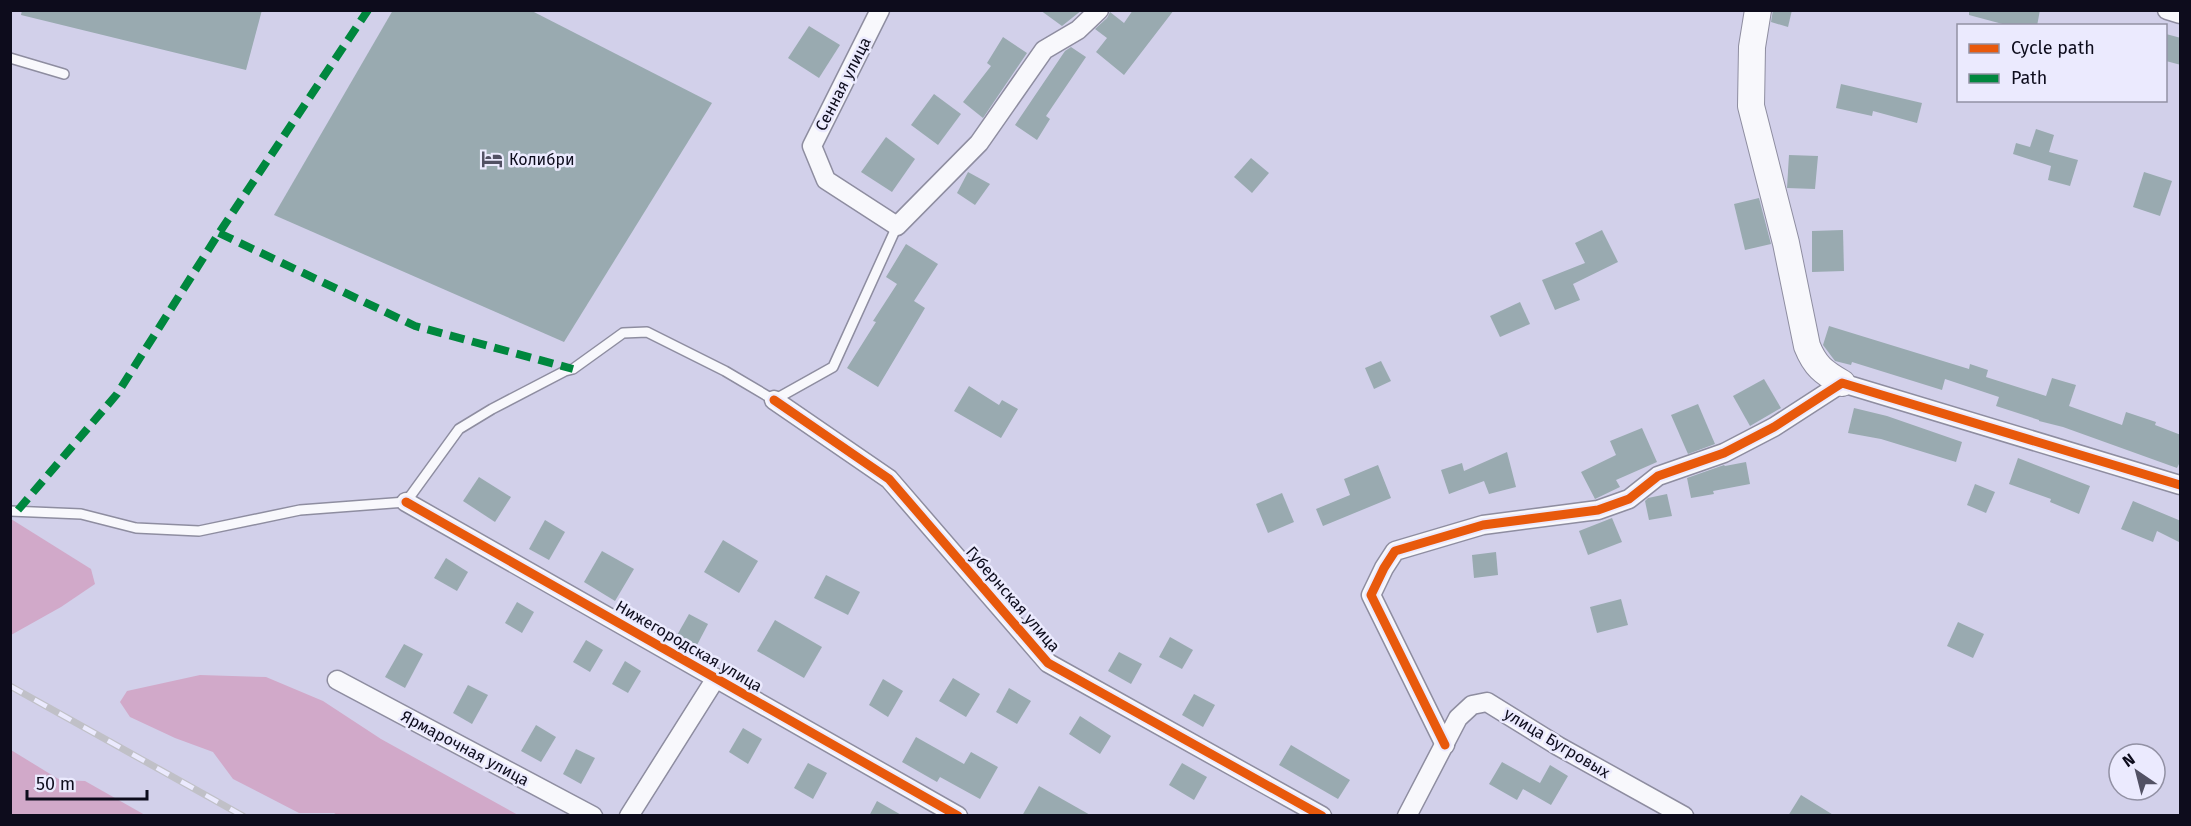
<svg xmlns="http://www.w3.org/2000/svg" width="2191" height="826" viewBox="0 0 2191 826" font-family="'Fira Sans',sans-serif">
<rect width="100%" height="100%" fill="#d2d0ea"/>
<g fill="#d1a9c9">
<path d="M11 519 91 569 95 584 61 607 11 635Z"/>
<path d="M200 675 266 677 323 701 381 739 518 815 339 816 334 813H299L233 779 213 752 175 738 130 717 120 702 127 691Z"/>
<path d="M11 750 60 780 85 781 145 815H11Z"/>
</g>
<g fill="#99aab0">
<path d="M22 10H262L246 70 21 15Z"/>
<path d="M393 10H530L712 103 564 342 274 215Z"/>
<path d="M1040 10H1082L1062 26Z"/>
<path d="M1133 10H1174L1124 75 1096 52 1107 38 1095 29 1107 18 1110 12 1124 23Z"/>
<path d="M1773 10H1792L1788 27 1771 22Z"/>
<path d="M1969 10H2040L2037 26H2010L1969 15Z"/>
<path d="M809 26 840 45 819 78 788 58Z"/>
<path d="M2166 34 2181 38V65L2166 61Z"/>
<path d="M1003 37 1027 53 983 118 963 102 991 66 987 63Z"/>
<path d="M1071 47 1086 57 1046 116 1050 119 1037 140 1015 125 1065 51Z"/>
<path d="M1841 84 1922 103 1917 123 1873 111 1872 116 1836 108Z"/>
<path d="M934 94 961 114 938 145 911 125Z"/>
<path d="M2036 129 2054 135 2049 152 2078 160 2070 186 2048 180 2051 166 2013 154 2016 143 2030 147Z"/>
<path d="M886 137 915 159 892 192 861 172Z"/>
<path d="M1789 155 1818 156 1815 189 1787 188Z"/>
<path d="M1251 158 1269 173 1252 193 1234 177Z"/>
<path d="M968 172 990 184 975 205 957 193Z"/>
<path d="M2144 172 2172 181 2160 216 2133 207Z"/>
<path d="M1759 198 1771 244 1745 250 1734 204Z"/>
<path d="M1602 230 1618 262 1573 284 1580 300 1555 310 1542 280 1585 263 1575 243Z"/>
<path d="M1843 230 1844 271 1812 272V231Z"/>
<path d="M906 244 938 264 914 301 925 308 878 387 847 368 876 322 873 321 897 284 886 277Z"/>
<path d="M1520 302 1530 324 1500 337 1490 316Z"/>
<path d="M1829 326 1969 369 1970 364 1988 370 1986 377 2046 396 2052 378 2076 385 2069 406 2122 425 2126 412 2156 422 2155 425 2181 435V460L2177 468 2063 427 2039 421V420L1996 406 1999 397 1945 379 1942 390 1852 362 1851 365 1835 361 1823 345Z"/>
<path d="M1381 361 1391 381 1374 389 1365 368Z"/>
<path d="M1764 379 1781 408 1750 426 1733 396Z"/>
<path d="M969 386 999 405 1002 400 1018 409 1001 438 954 411Z"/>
<path d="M1698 404 1715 444 1688 454 1671 415Z"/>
<path d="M1854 408 1887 416 1962 442 1956 462 1881 439 1848 433Z"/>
<path d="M1642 428 1657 462 1616 480 1620 487 1595 499 1581 472 1616 455 1610 441Z"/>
<path d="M1507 452 1516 487 1489 494 1484 481 1449 494 1441 470 1462 463 1464 471Z"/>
<path d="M2018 458 2090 486 2079 514 2050 502 2051 499 2009 484Z"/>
<path d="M1746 462 1750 484 1713 491 1714 494 1691 498 1687 478 1724 465 1725 466Z"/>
<path d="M1378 465 1391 498 1323 526 1316 509 1350 495 1344 479Z"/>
<path d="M479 477 511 497 495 522 463 501Z"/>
<path d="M1975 484 1995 492 1986 513 1967 505Z"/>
<path d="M1282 493 1294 522 1268 533 1256 504Z"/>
<path d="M1667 494 1672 516 1649 520 1645 501 1648 498Z"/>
<path d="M2133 501 2181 521V543L2157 531 2153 542 2121 529Z"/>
<path d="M1612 518 1622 542 1588 555 1579 531Z"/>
<path d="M545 520 565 532 549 560 529 549Z"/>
<path d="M723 540 758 561 739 593 704 572Z"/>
<path d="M602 551 634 569 615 601 584 582Z"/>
<path d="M1496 552 1498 575 1474 578 1472 555Z"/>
<path d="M446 558 468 572 457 591 434 578Z"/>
<path d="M826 575 860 592 848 615 814 598Z"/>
<path d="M1621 599 1628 625 1597 633 1590 607Z"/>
<path d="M517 602 534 612 522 633 505 623Z"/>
<path d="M689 614 708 624 696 647 676 637Z"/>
<path d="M775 620 822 647 804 678 757 651Z"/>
<path d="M1958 622 1984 634 1973 658 1947 646Z"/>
<path d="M1170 637 1193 650 1182 669 1159 657Z"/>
<path d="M586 640 603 650 590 672 573 662Z"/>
<path d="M404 644 423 654 405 688 385 677Z"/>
<path d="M1119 652 1142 664 1131 684 1108 671Z"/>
<path d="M625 661 641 671 628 693 612 684Z"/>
<path d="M953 678 980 694 966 717 939 701Z"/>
<path d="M883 679 903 691 888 717 869 705Z"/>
<path d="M468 685 488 695 472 724 453 713Z"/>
<path d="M1009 688 1031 701 1017 724 996 712Z"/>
<path d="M1194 694 1215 705 1203 727 1182 715Z"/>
<path d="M1080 716 1111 736 1100 754 1069 734Z"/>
<path d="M536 725 556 737 541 762 521 751Z"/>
<path d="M743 728 762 739 748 764 729 752Z"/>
<path d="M916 737 964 764 971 752 998 767 980 799 940 777 937 782 902 762Z"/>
<path d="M1291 745 1350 780 1338 799 1279 765Z"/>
<path d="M576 749 595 758 581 784 563 774Z"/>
<path d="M1502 762 1540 783 1550 765 1568 776 1551 805 1523 789 1517 800 1489 784Z"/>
<path d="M808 763 827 773 813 799 794 788Z"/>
<path d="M1182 763 1207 777 1194 800 1169 785Z"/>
<path d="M1039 786 1092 816H1022Z"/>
<path d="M1801 795 1835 816H1788Z"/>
<path d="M877 801 903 816H869Z"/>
</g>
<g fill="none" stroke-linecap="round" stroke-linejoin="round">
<defs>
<g id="lane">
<path d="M10 58 64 74"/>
<path d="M10 511 81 514 136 528 199 531 300 510 406 502 459 429 492 409 565 371 573 369 623 333 647 332 725 371 774 400 833 367 897 226"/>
</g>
<g id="street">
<path d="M880 10 812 146 826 180 897 226 979 143 1044 50 1078 30 1099 10"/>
<path d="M2167 10 2180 14"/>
<path d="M774 400 889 479 1048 663 1322 816"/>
<path d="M406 502 958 816"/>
<path d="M337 680 593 816"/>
<path d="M1445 745 1371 595 1384 568 1395 551 1483 525 1598 510 1629 499 1658 476 1724 453 1774 427 1842 383 2180 485"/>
<path d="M629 816 716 678"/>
<path d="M1407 816 1458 718 1472 705 1487 702 1558 746 1684 816"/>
</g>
<path id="secondary" d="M1758 10 1752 47 1751 106 1786 243 1807 346C1815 366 1823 372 1842 383"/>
</defs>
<use href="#lane" stroke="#8e8da0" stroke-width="12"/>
<use href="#street" stroke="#8e8da0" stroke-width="21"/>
<use href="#secondary" stroke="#8e8da0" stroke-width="28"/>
<use href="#lane" stroke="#f8f8fc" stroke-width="9"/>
<use href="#street" stroke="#f8f8fc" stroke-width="18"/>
<use href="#secondary" stroke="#f8f8fc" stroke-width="26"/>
<defs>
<path id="rail" d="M10 686 243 816"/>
</defs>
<use href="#rail" stroke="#c0c0c7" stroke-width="7"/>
<use href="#rail" stroke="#ebeafe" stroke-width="4.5" stroke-dasharray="14" stroke-linecap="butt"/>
<g stroke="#00873e" stroke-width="8" stroke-dasharray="15 8" stroke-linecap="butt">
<path d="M219 233 415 326 573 369"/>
<path d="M18 510 117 394 219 233 368 10"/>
</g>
<defs>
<g id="cycleway">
<path d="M774 400 889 479 1048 663 1322 816"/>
<path d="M406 502 958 816"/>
<path d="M1445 745 1371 595 1384 568 1395 551 1483 525 1598 510 1629 499 1658 476 1724 453 1774 427 1842 383 2180 485"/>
</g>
</defs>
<use href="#cycleway" stroke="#ebeafe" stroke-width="13"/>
<use href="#cycleway" stroke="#e8590c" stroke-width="9"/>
</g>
<defs>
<symbol id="hotel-bare" viewBox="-9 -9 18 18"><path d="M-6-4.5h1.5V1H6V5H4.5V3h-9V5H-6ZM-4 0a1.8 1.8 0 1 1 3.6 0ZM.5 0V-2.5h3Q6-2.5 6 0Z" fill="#525164" stroke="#ebeafe" stroke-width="2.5" paint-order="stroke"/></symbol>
</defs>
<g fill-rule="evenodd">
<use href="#hotel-bare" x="477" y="144" width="30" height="30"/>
</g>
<g text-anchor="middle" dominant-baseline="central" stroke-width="5" stroke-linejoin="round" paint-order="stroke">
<g font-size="16" fill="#0d0c1c" stroke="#ebeafe">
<text transform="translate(843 84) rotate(-63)">Сенная улица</text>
<text transform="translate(1013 599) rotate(49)">Губернская улица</text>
<text transform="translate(689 646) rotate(30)">Нижегородская улица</text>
<text transform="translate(1557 743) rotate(31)">улица Бугровых</text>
<text transform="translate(465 748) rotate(28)">Ярмарочная улица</text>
</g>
<g font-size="16" fill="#0d0c1c" stroke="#ebeafe" text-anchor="start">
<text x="509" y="159">Колибри</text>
</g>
</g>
<rect width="2191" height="826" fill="none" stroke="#0d0c1c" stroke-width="24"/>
<rect x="1957" y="24" width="210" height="78" fill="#ebeafe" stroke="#9291a4" stroke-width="1.5"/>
<rect x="1969" y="44" width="30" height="9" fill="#e8590c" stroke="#9291a4" stroke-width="1.5"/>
<text x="2011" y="54" font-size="18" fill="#0d0c1c">Cycle path</text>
<rect x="1969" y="74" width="30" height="9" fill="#00873e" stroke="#9291a4" stroke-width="1.5"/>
<text x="2011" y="84" font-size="18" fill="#0d0c1c">Path</text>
<g transform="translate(2137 772) rotate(325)"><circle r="28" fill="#ebeafe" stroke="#9291a4" stroke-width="1.5"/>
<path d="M0-4.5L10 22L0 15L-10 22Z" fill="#525164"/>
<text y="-9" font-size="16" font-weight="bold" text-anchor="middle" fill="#0d0c1c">N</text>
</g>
<path d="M27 790v9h120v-9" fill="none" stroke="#0d0c1c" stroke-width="3"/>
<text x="36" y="790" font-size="18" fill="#0d0c1c" stroke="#ebeafe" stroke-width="4.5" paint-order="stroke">50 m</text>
</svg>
